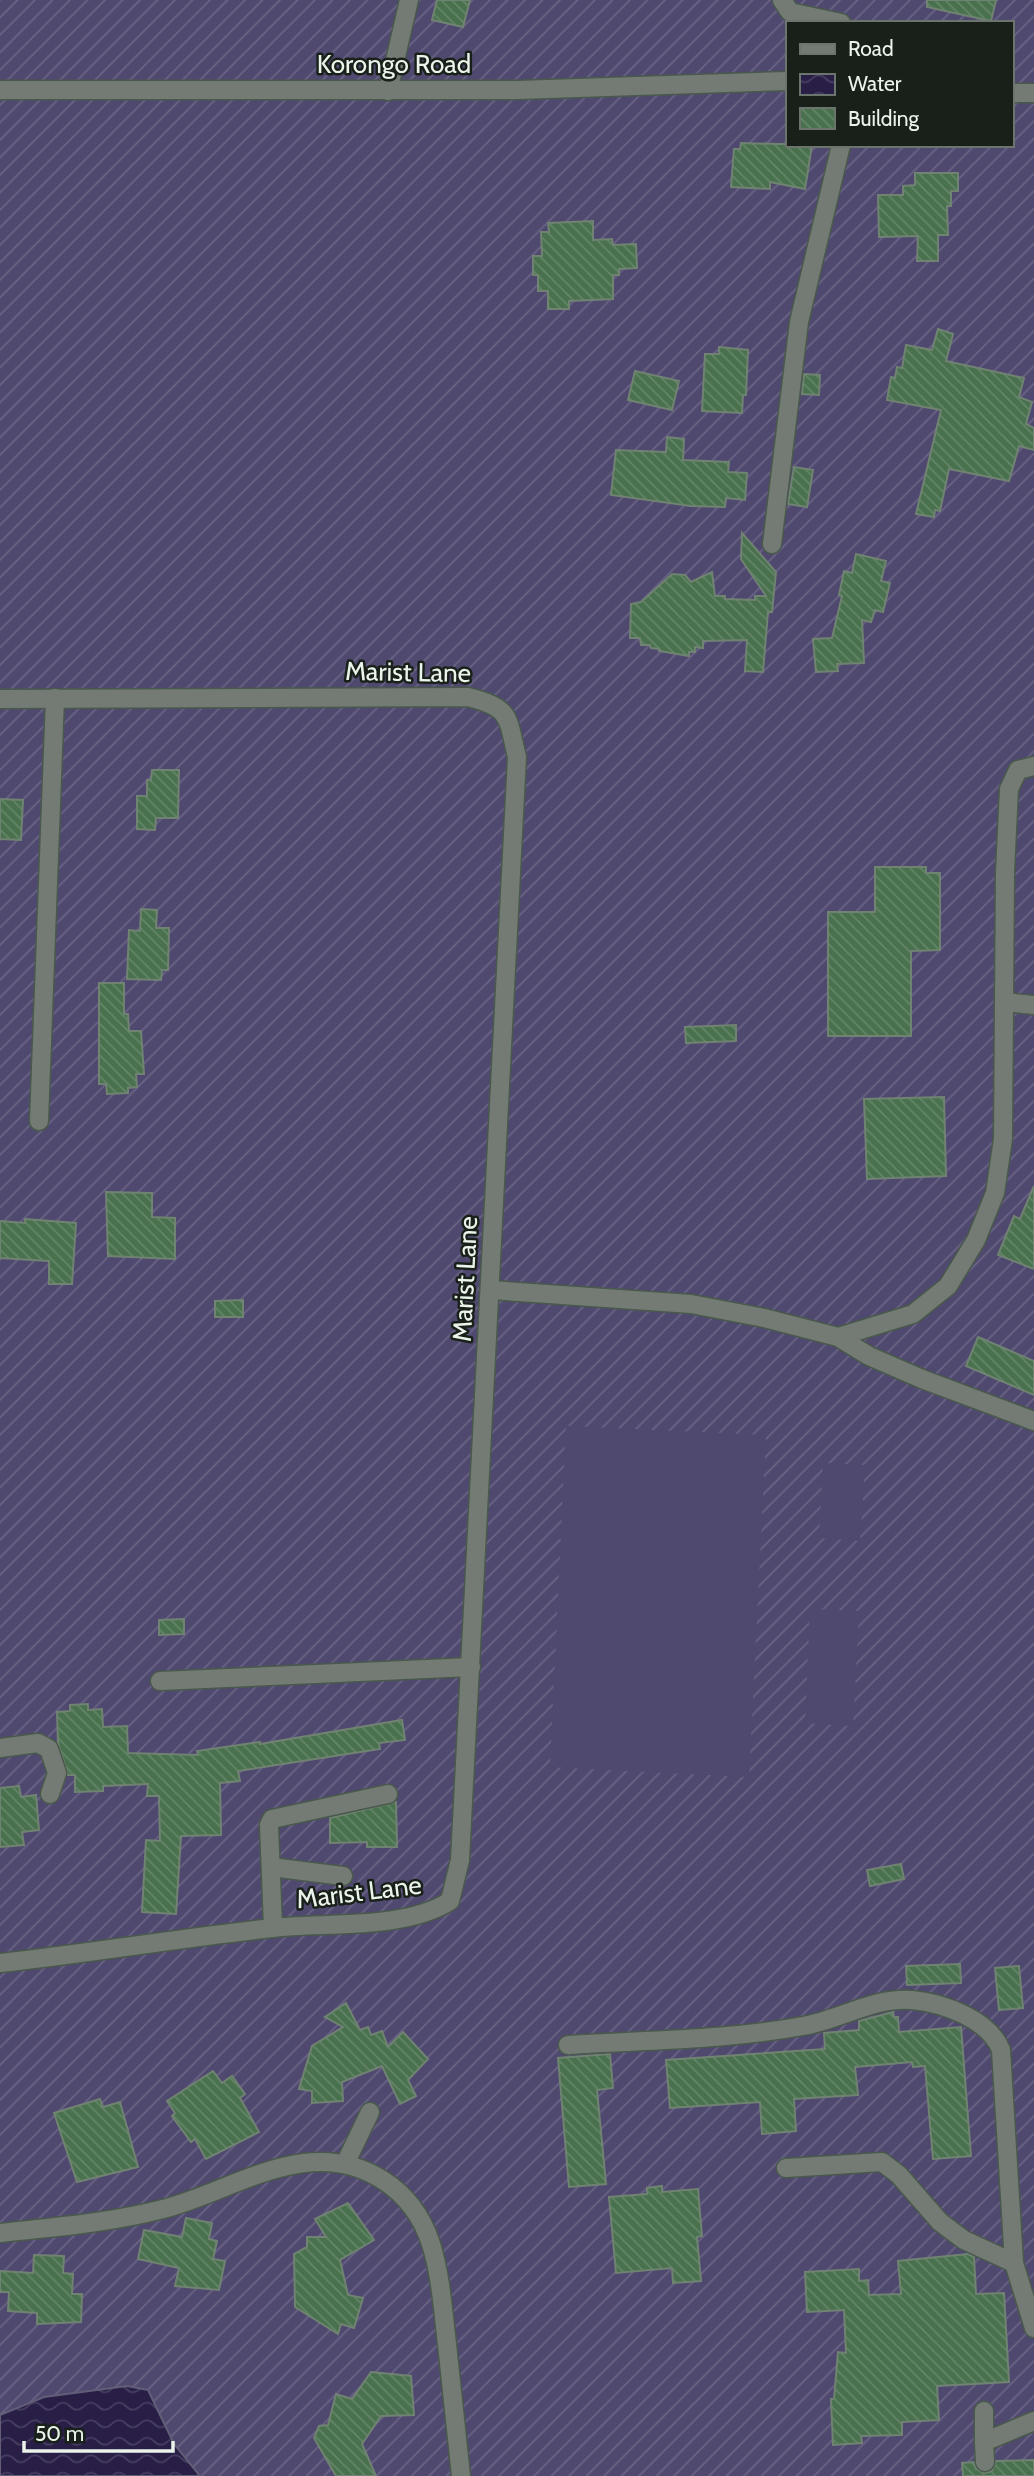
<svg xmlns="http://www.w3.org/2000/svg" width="1034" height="2476" viewBox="0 0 1034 2476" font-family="Cabin,sans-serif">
<defs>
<pattern id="garden-furrows" width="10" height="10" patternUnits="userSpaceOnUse" patternTransform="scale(1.75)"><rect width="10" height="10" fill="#50496f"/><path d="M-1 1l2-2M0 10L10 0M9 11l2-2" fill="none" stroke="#696484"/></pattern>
<pattern id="water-waves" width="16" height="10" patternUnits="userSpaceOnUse" patternTransform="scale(1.75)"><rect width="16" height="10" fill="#281e46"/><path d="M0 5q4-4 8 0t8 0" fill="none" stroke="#473f61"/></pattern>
<pattern id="building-back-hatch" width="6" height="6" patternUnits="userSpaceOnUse" patternTransform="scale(1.75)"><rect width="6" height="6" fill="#49714e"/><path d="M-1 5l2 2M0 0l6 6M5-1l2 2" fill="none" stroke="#638668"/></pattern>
</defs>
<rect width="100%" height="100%" fill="#2a3b2c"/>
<path fill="url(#garden-furrows)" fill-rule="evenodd" d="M0 0H1034V2476H0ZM787 23H1011V145H787Z"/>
<g fill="#50496f">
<path d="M566 1426 766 1435 749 1777 550 1767Z"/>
<path d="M823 1463 865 1465 860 1541 819 1538Z"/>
<path d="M810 1609 859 1611 853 1726 805 1723Z"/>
</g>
<path fill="url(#water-waves)" stroke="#625e78" stroke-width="2" d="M127 2386 148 2390 174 2444 200 2476H0V2415L44 2397Z"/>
<g fill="url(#building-back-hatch)" stroke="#708372" stroke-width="2">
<path d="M437 0H470L463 27 432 20Z"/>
<path d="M927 0H996L991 21 927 7Z"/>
<path d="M741 143 812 145 805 189 770 182V189L731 187 734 149H740Z"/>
<path d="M915 173H958V191H951V206H947L948 235H938V261H917L918 236 879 237 878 195H903V186L915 185Z"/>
<path d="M593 221V240L612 239 613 245 636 244 637 268 619 269V275H613V299L569 301V309H548V291H538V275H533V256H542L541 232H549L548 223Z"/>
<path d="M938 329 953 334 946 361 1024 378 1019 397 1032 402 1026 424 1034 428V450L1019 446 1009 481 949 469 940 511 935 510 934 517 916 514 941 410 887 400 891 377 895 378 897 367 902 368 906 345 932 350Z"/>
<path d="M719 347 748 350 746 395H743L742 413 702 411 705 354H719Z"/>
<path d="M635 371 679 381 672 410 628 400Z"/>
<path d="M804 374 820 375 819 395 802 394Z"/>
<path d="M667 437 684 439 683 460 729 462 728 472 747 473 745 500 726 498 725 507 691 506 611 495 616 450 666 452Z"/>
<path d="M794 467 813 470 807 507 788 504Z"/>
<path d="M742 533 776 572 772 612H768L763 672 745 671 747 640 703 641V648L695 647V652H689V656L659 651V649L651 648 650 645H641L640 638H630L631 604 641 602 672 574 685 575 691 582 712 572 715 596H725V599L755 600V596H766L741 559Z"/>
<path d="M856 554 886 561 881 581 890 583 883 612 875 610 871 622 862 620 864 663 837 664 838 671 816 672 813 639 832 638 842 596 839 595 844 571 852 573Z"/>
<path d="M152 770H179L178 818H156L155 830 137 829V796H147V780H151Z"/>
<path d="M0 799 23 800 21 840 0 839Z"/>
<path d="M875 867H926V873H940V950L911 951V1036H828V912H875Z"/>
<path d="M141 909 157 910 156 928H169L168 970H162L161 980 127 979 129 930 140 931Z"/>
<path d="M99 983H124V1014H128L129 1031H141L144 1074H136L137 1087 128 1088V1093L107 1094 106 1084H99Z"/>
<path d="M736 1025V1041L686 1043 685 1027Z"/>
<path d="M944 1097 946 1176 867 1179 864 1099Z"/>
<path d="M1034 1186V1269L998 1255 1014 1216 1020 1219Z"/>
<path d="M106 1192 152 1193V1217L175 1218V1259L108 1256Z"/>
<path d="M25 1219 76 1223 72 1284H49V1261L0 1258V1221L25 1223Z"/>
<path d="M243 1300V1317H215V1301Z"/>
<path d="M978 1337 1034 1361V1395L966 1366Z"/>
<path d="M184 1619V1634L159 1635V1620Z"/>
<path d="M88 1704V1710L102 1709 103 1727 127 1726 128 1753 198 1755 197 1751 260 1742V1744L402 1720 405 1740 379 1743 380 1749 238 1771 240 1781 220 1783 221 1835 181 1836 176 1914 142 1912 146 1840 160 1841 159 1796H147L148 1784 103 1786V1791L75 1792V1775H68L58 1743 57 1712 70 1711V1705Z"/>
<path d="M19 1786 21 1797 36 1795 39 1830 22 1832 24 1845 0 1847V1788Z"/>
<path d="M396 1802 397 1847H367V1842L330 1843V1818Z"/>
<path d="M901 1864 904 1879 870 1886 867 1870Z"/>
<path d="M960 1964 961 1983 907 1985 906 1966Z"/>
<path d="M1019 1966 1023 2008 999 2010 995 1968Z"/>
<path d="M346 2003 360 2030 368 2027 371 2035 382 2031 388 2047 403 2032 428 2059 408 2080 416 2096 400 2104 382 2066 342 2082 343 2101 312 2103V2091L299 2089 312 2046 343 2027 325 2017Z"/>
<path d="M893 2012 894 2017H898L899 2032 961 2027 971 2156 933 2159 925 2066 913 2067 912 2062 855 2067 858 2095 794 2099 796 2131 762 2134 760 2102 670 2108 666 2060 825 2049 824 2033 859 2030V2021Z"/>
<path d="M610 2054 613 2088 597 2090 606 2184 569 2187 558 2058Z"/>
<path d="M213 2071 222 2083 232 2076 245 2094 240 2098 259 2132 206 2159 195 2139 191 2142 172 2116 175 2113 167 2101Z"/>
<path d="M100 2099 103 2107 120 2102 138 2167 77 2182 54 2113Z"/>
<path d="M662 2186V2192L698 2189 702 2236 697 2237 701 2281 673 2283 672 2268 616 2273 609 2197 647 2194V2188Z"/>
<path d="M348 2203 374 2240 340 2260 348 2295 363 2298 354 2328 341 2324 338 2334 295 2307 294 2254 307 2247V2237H326L315 2219Z"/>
<path d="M186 2218 212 2223 209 2239 217 2241 213 2259 225 2261 219 2290 175 2286 179 2268 138 2259 144 2230 182 2237Z"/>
<path d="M968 2254 974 2257 976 2294 1004 2293 1009 2382 937 2386 939 2420 902 2422V2435L861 2436 862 2443 833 2445 831 2399H834L838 2352 846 2353 844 2310 807 2312 805 2272 859 2269V2281L868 2280 869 2295 901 2294 898 2261Z"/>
<path d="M34 2255 64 2256 63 2273 73 2274 72 2294H82L81 2322 37 2324V2313L8 2311 9 2292H0V2271L33 2273Z"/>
<path d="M371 2372 411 2376 414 2415 381 2416 362 2444 376 2476H336L314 2438 319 2426 328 2425 336 2394 352 2399Z"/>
<path d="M1034 2460V2476H963L962 2463 974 2462 976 2469 985 2473 992 2471 996 2461Z"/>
</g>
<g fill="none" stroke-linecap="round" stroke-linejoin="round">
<defs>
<g id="minor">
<path d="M782 0 790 12 841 23"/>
<path d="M0 90H518L787 81"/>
<path d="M388 91 409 0"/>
<path d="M1011 93H1034"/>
<path d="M772 544 799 322 841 145"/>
<path d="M0 699 468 697C512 708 507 717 517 757L460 1860 450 1901C405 1930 325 1922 272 1928 181 1938 91 1953 0 1963"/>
<path d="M1004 1002 1034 1005"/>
<path d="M39 1121 55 698"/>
<path d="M491 1290 691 1304 764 1318 838 1337 869 1356 922 1379 1034 1421"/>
<path d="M838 1337 913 1314 948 1286 976 1240 995 1193 1003 1139 1005 872 1009 789 1018 770 1034 766"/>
<path d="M160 1681 471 1667"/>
<path d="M0 1748 38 1743 49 1749 57 1773 50 1794"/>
<path d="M271 1867 343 1876"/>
<path d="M273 1928 269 1825 272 1819 388 1794"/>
<path d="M568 2045C646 2040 727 2040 803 2026 840 2020 873 1997 912 2000 943 2003 989 2019 1001 2050L1014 2263"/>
<path d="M345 2164 370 2112"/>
<path d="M786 2168 882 2162 899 2175 940 2222 964 2240 1014 2263 1034 2328"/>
<path d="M0 2233C55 2227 109 2223 163 2209 210 2197 256 2169 304 2163 362 2156 413 2188 431 2244 441 2276 443 2311 447 2344 452 2388 456 2432 461 2476"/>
<path d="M984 2411V2442L1034 2421"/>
<path d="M984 2442 985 2462"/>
</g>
</defs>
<use href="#minor" stroke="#49594b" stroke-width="21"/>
<use href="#minor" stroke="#737b74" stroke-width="18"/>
</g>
<g text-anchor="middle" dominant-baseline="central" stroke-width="5" stroke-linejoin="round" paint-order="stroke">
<g font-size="26" fill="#eaf4eb" stroke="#182019">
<text x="394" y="64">Korongo Road</text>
<text transform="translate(408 672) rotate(1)">Marist Lane</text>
<text transform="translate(465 1279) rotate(-87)">Marist Lane</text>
<text transform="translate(359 1892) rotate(-7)">Marist Lane</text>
</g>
</g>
<rect x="786" y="21" width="228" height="126" fill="#182019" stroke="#6c756d" stroke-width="2"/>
<rect x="800" y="44" width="35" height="10" fill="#737b74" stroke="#6c756d" stroke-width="2"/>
<text x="848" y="56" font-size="21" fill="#eaf4eb">Road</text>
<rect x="800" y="74" width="35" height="21" fill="url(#water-waves)" stroke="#6c756d" stroke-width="2"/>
<text x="848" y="91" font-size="21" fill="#eaf4eb">Water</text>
<rect x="800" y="108" width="35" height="21" fill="url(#building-back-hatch)" stroke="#6c756d" stroke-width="2"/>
<text x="848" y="126" font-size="21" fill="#eaf4eb">Building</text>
<path d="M24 2441v10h149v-10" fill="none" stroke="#eaf4eb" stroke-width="3.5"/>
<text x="35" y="2441" font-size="21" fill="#eaf4eb" stroke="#182019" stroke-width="5" paint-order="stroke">50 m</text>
</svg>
